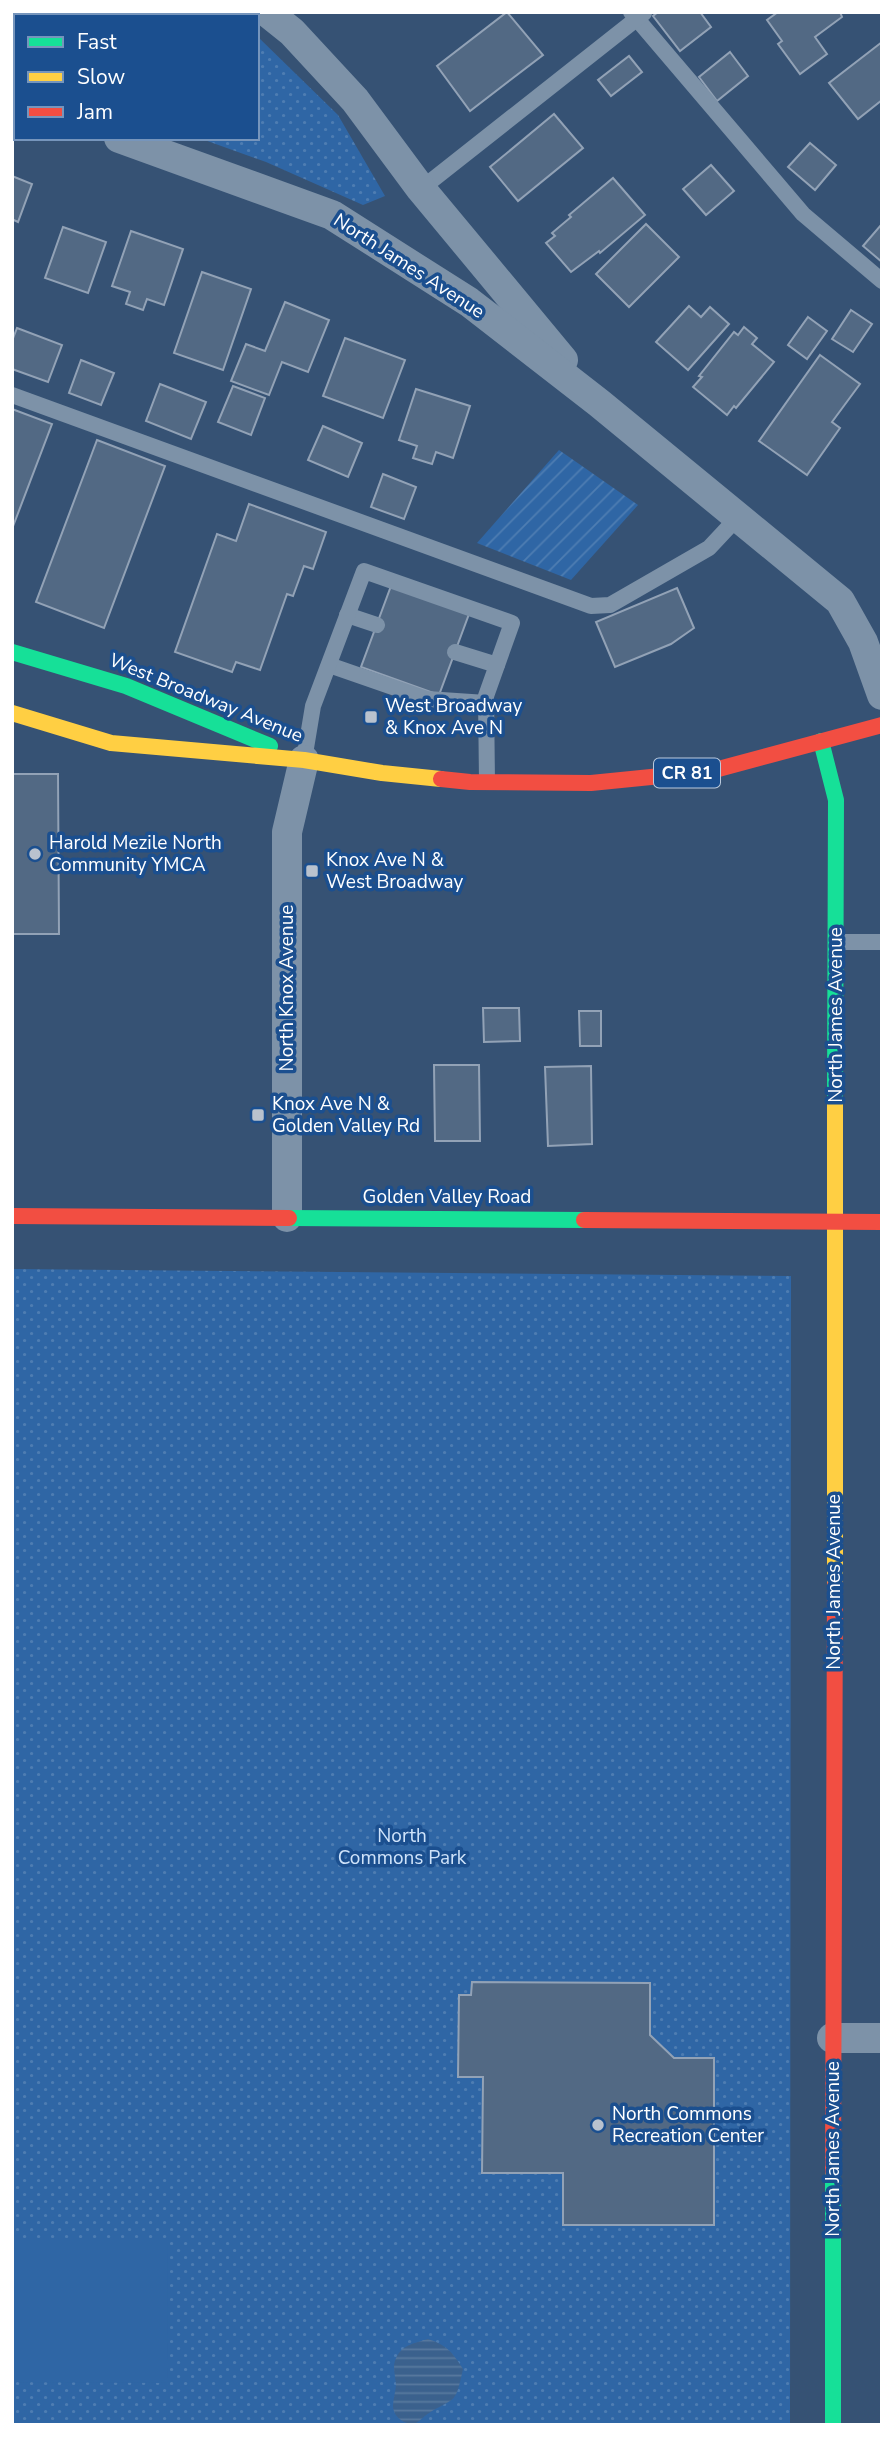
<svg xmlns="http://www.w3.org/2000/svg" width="894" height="2437" viewBox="0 0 894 2437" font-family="'Nunito Sans',sans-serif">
<defs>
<pattern id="grass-dots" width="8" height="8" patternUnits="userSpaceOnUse" patternTransform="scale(1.75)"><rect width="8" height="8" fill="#2f66a5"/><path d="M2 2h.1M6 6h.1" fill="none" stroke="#4e7db2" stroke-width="1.8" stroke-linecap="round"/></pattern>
<pattern id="garden-furrows" width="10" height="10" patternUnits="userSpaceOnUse" patternTransform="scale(1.75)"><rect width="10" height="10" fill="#2f66a5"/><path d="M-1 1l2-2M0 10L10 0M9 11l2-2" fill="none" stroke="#4e7db2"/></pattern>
<pattern id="water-rules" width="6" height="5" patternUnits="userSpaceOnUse" patternTransform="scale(1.75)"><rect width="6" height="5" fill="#3b618d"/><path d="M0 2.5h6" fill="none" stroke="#58799e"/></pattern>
</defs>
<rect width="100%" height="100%" fill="#365274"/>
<g fill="url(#grass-dots)">
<path d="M12 12H233L237 16H16V73L12 72Z"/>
<path d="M257 36 338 115 385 196 363 205 266 162 199 138H257Z"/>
<path d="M12 1269 791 1276 790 2425H12Z"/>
</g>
<path fill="url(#garden-furrows)" d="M559 450 638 505 571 580 477 543Z"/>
<path fill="#2f66a5" d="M12 2241H168L167 2383 12 2382Z"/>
<path fill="url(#water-rules)" d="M428 2339C447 2345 453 2353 463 2369 455 2405 457 2396 429 2413 425 2415 420 2421 416 2423 404 2426 393 2416 393 2406 393 2398 396 2391 396 2384 395 2372 391 2364 399 2353 405 2344 419 2342 428 2339Z"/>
<g fill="#526984" stroke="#92a2b6" stroke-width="2">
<path d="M507 12 543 55 470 111 437 66Z"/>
<path d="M658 12H700L711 27 680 51 653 16Z"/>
<path d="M778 12H840L842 17 815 37 827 54 800 74 778 44 782 41 767 20Z"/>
<path d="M882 42V100L858 119 829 83Z"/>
<path d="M730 52 748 76 717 101 699 77Z"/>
<path d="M629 56 642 72 611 96 598 80Z"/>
<path d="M554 114 583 148 518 201 490 167Z"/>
<path d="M810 143 836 165 815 190 788 167Z"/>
<path d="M711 165 734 191 706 215 683 189Z"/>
<path d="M12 176 32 184 18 222 14 220 12 223Z"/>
<path d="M613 178 645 215 600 253 599 251 571 272 546 243 555 236 552 233 571 217 569 215Z"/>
<path d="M646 224 679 257 629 307 596 274Z"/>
<path d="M881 225H882V262L863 246Z"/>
<path d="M63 227 106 242 88 293 45 278Z"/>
<path d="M131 231 183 249 164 305 147 299 143 310 126 304 130 292 112 286Z"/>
<path d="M202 272 251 289 223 370 174 353Z"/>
<path d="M285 302 329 320 308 372 282 362 269 395 231 381 246 344 265 351Z"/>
<path d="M689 306 701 317 710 307 729 324 688 370 656 342Z"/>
<path d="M851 310 872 324 853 352 832 339Z"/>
<path d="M808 317 827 331 807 359 788 345Z"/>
<path d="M744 327 757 338 752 344 774 362 736 408 734 406 727 415 693 387 702 377 699 376 734 332 738 335Z"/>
<path d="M17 328 62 345 48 382 12 369V341Z"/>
<path d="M345 338 405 360 383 418 323 396Z"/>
<path d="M820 355 860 384 832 422 840 428 807 475 759 441Z"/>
<path d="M81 360 114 373 101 405 69 393Z"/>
<path d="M160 384 206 402 191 439 146 421Z"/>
<path d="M233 386 265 398 251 435 218 422Z"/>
<path d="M416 389 470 406 453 458 436 452 432 464 413 458 417 446 399 440Z"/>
<path d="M12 409 52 424 12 529Z"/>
<path d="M323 426 362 443 348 477 308 460Z"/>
<path d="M97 440 165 466 104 628 36 602Z"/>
<path d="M383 474 416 487 404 519 371 507Z"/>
<path d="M249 504 326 532 313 569 304 566 293 596 287 594 260 670 236 662 232 672 175 652 217 534 236 541Z"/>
<path d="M391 586 469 614 439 695 361 667Z"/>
<path d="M677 588 694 628 671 644 615 667 596 622Z"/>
<path d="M12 774H58L59 934H12Z"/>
<path d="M483 1008H519L520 1041 484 1042Z"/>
<path d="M579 1011H601V1046H580Z"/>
<path d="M434 1065H479L480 1141H435Z"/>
<path d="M591 1066 592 1144 548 1146 545 1067Z"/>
<path d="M472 1982 650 1983V2035L674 2058H714V2225H563V2173H482L483 2077H458L459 1995H471Z"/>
</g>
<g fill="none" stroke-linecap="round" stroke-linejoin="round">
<g stroke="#7d92a8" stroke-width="16">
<path d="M631 12 803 214 882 281"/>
<path d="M421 189 644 13"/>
<path d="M12 395 591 606 610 605 709 548 738 517"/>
<path d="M347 615 377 625"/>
<path d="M455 652 497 665"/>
<path d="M329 665 427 699 486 703"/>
<path d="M304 760 313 706 364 571 512 623 486 696 487 782"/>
<path d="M836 942H882"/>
</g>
<g stroke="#7d92a8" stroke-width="30">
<path d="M267 12 292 32 355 100 421 189 563 360"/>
<path d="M12 98 16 99"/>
<path d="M119 138 332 215 469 302 599 403 840 601 863 642 882 695"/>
<path d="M287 1217V832L304 760"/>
<path d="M832 2038H882"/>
</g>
<g stroke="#16e098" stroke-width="16">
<path d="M12 652 126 686 270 746"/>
<path d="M821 741 836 800 835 1100"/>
<path d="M289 1218 584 1220"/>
<path d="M833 2425V2172"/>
</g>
<g stroke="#ffcf43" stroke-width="16">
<path d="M12 713 111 743 304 760 382 773 441 779"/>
<path d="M835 1585V1100"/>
</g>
<g stroke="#f24e42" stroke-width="16">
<path d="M441 779 470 782 591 783 711 771 882 725"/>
<path d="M12 1216 289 1218"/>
<path d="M584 1220 882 1222"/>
<path d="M833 2172 835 1585"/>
</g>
</g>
<g fill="#b9c2ce" stroke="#1b4f8f" stroke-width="2.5">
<rect x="364" y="710" width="14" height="14" rx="3.5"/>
<circle cx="35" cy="854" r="7"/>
<rect x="305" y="864" width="14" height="14" rx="3.5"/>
<rect x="251" y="1108" width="14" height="14" rx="3.5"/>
<circle cx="598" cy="2125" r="7"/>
</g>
<g text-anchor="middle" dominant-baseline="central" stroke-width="7" stroke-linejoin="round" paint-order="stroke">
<rect fill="#1b4f8f" stroke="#bbcadd" stroke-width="2" x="654" y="758.5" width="66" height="29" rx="5"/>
<g font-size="18" font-weight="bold" fill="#fff">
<text x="687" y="773">CR 81</text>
</g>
<g font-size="19" fill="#fff" stroke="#1b4f8f">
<text transform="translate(409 266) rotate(33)">North James Avenue</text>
<text transform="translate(206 698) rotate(22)">West Broadway Avenue</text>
<text transform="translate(287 988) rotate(-90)">North Knox Avenue</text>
<text transform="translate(836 1015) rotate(-90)">North James Avenue</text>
<text x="447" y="1197">Golden Valley Road</text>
<text transform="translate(834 1582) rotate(-90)">North James Avenue</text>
<text transform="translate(833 2149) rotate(-90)">North James Avenue</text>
</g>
<g font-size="19" fill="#fff" stroke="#1b4f8f" text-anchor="start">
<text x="385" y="706">West Broadway<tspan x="385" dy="22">&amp; Knox Ave N</tspan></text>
<text x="49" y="843">Harold Mezile North<tspan x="49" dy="22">Community YMCA</tspan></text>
<text x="326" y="860">Knox Ave N &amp;<tspan x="326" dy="22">West Broadway</tspan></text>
<text x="272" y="1104">Knox Ave N &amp;<tspan x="272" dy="22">Golden Valley Rd</tspan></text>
<text x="612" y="2114">North Commons<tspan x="612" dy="22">Recreation Center</tspan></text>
</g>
<g font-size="19" fill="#cfe3fa" stroke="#1b4f8f">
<text x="402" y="1836">North<tspan x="402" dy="22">Commons Park</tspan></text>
</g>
</g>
<rect width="894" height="2437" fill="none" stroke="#ffffff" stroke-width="28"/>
<rect x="14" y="14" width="245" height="126" fill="#1b4f8f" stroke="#7695bc" stroke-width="2"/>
<rect x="28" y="37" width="35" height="10" fill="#16e098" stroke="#7695bc" stroke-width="2"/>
<text x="77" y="49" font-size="21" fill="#ffffff">Fast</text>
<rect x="28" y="72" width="35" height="10" fill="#ffcf43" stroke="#7695bc" stroke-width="2"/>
<text x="77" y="84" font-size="21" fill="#ffffff">Slow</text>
<rect x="28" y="107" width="35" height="10" fill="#f24e42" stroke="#7695bc" stroke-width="2"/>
<text x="77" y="119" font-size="21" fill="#ffffff">Jam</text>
</svg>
